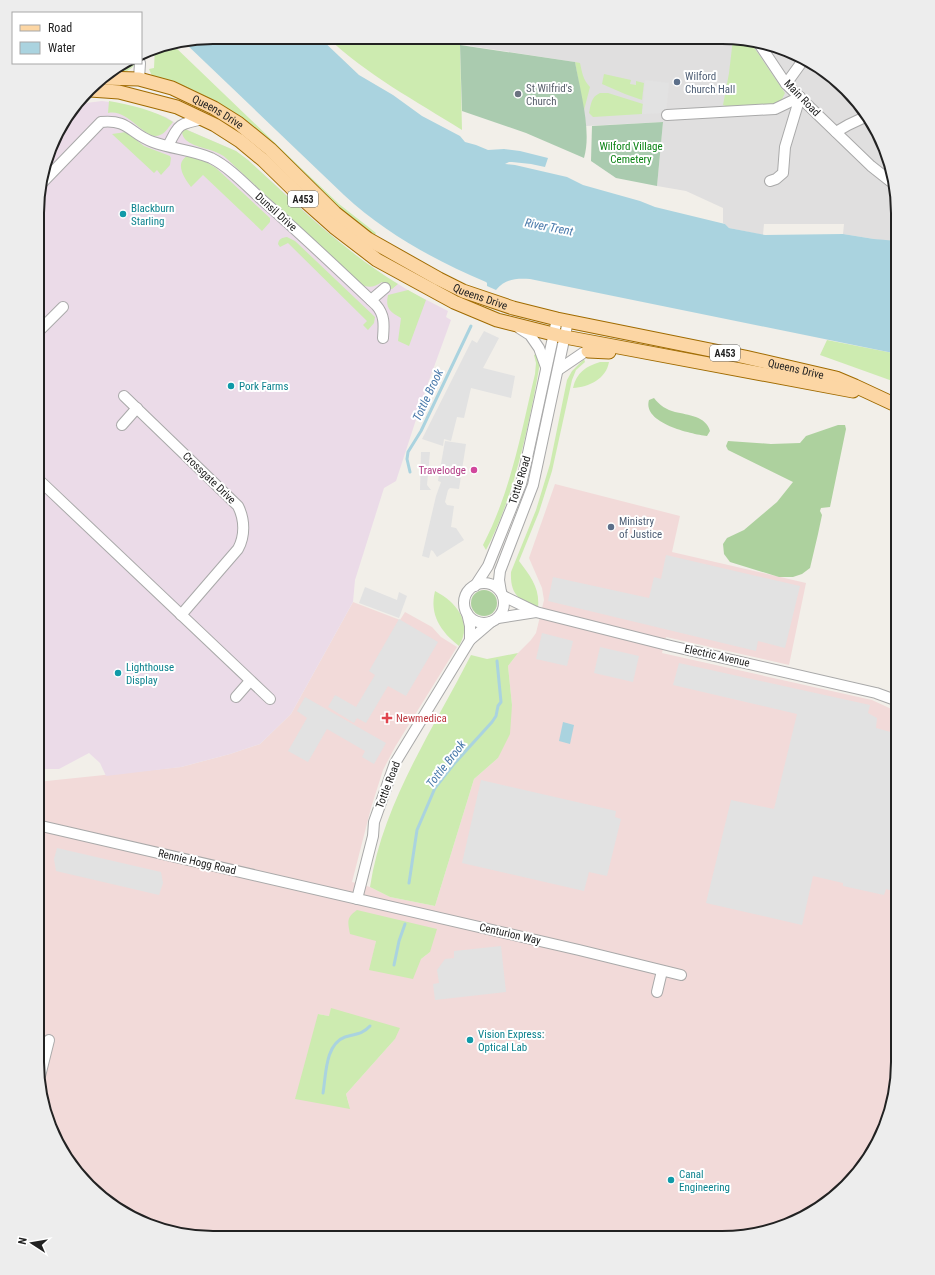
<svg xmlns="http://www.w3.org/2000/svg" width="935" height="1275" viewBox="0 0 935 1275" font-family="'Roboto Condensed',sans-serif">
<rect width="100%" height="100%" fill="#f2efe9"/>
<path fill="#e0dfdf" d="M473 38 745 39 789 50 829 73 880 135 898 213V241L880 240 843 234 844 224H764L763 235 729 228 725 224 723 223V208L686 191 657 186 663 122 586 126 575 62 470 46Z"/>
<path fill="#f2dad9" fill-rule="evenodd" d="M555 484 680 516 672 552 806 583 789 665 666 637 662 653 872 700 898 712V1073L889 1119 868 1160 838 1194 800 1220 722 1238 191 1237 115 1208 81 1178 55 1140 37 1062V782L181 767 230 754 260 744 291 714 353 602 400 620 405 612 432 627 441 637 457 647 395 747 383 770 371 808 352 882 370 887 390 897 435 906 474 779 498 758 512 705 508 666 518 653 531 640 536 633 544 600 542 588 529 558ZM376 941 430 952 421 959 370 970ZM318 1014 329 1016 395 1039 346 1094 350 1108Z"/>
<path fill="#ebdbe8" d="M102 101 117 103 138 108 166 117 185 129 236 151 248 160 322 227 350 251 377 271 411 292 448 311 446 317 451 320 426 389 396 481 384 488 355 580 353 602 291 714 260 744 230 754 181 767 106 776 100 763 89 753 59 769H38L39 190 61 125 78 104Z"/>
<g fill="#cdebb0">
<path d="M327 37 464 38 462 45H460L462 130C416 101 367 75 327 37Z"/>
<path d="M733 39 749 40 785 93 782 99 774 105 726 106 723 105 729 73Z"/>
<path d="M172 44 301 168 339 204 376 233 374 236 352 220 229 111 207 97 184 86 152 76 149 69 154 68 155 47Z"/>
<path d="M575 62 580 63C582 72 583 80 590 87L584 110Z"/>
<path d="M128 63H136C130 71 123 74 113 73V71Z"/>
<path d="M604 74 631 80 630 84 636 85V81L644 83 642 100 625 94 602 84Z"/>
<path d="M600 93H608L643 104 642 114 593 117 589 113C591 104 591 97 600 93Z"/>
<path d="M109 101C130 105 155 110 173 122 169 126 166 133 160 135 145 142 129 108 108 113Z"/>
<path d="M185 129 236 151 248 160C295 203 342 250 398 284L392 289H390L382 282C375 287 369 288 362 285L227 159C223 155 218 153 213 151 203 147 183 145 182 132Z"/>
<path d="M126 132 144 146 170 156 171 158 170 165 161 175 157 170 154 173 112 134Z"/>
<path d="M187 156 206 162 216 168 270 218V222L262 231 203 175 191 187C185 179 174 164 187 156Z"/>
<path d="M287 237 295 241 375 317 374 323 368 330 363 325 367 321 288 243 280 247 278 244C279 238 282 238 287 237Z"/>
<path d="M408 290 426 300 409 346 398 341 401 318C390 312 385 308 388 295Z"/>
<path d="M827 340 898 354V383L820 355Z"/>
<path d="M538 353 540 363C529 425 515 495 486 550L483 545C511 491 521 433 535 374L536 363 534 355Z"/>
<path d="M584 359 585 362 576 370 572 380 552 471 539 512 519 561C531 577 540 588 538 608 519 600 510 595 511 572L536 510 550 464 567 380 572 371Z"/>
<path d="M600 362H609C606 379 589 387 573 388 576 373 586 366 600 362Z"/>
<path d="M435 591C456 602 473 622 459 646 441 632 429 615 435 591Z"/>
<path d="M518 653 508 666 512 705 510 734 498 758 474 779 435 906 390 897 370 887C383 802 433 730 471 655L487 659Z"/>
<path d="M357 910 437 929 430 952 421 959 413 979 369 970 376 941 350 934C348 921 346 918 357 910Z"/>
<path d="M331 1008 400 1028 395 1039 346 1094 350 1109 295 1099 318 1014 329 1016Z"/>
</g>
<g fill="#add19e">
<path d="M654 398C659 405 667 410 675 412 688 415 706 416 710 431L707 436C691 434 642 423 649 400Z"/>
<path d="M838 425H845L846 429 830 507 821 508 820 511 822 515 818 534 810 568 802 574 793 577H779L730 562 724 554 723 544 727 538 744 530 777 502 793 482 728 450 726 446 728 441 771 444 800 443 806 436Z"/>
<circle cx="484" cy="603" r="13"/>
</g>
<g fill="#aacbaf">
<path d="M460 45 575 62C580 90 592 131 584 158L526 133 462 111Z"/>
<path d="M663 122 657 186 616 178 591 161 592 126Z"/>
</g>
<g fill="#e2e2e2">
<path d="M645 80 669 83 666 113 642 114Z"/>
<path d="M484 331 499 338 483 368 515 376 511 398 471 388 464 418 457 417 451 441 444 439 443 446 422 439 472 340 477 343Z"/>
<path d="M445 441 466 444 459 489 450 488 448 490 445 502 447 505 454 506 451 527 456 528 464 540 437 557 433 551 431 550 429 558 422 556 436 496 440 485 441 482 438 481Z"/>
<path d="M421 452H430L427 485 431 490H420Z"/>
<path d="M666 555 800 586 785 648 758 641 756 651 548 601 553 577 649 598 654 577 661 579Z"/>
<path d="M365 587 397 600 399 592 407 596 399 618 359 603Z"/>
<path d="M399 619 438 642 406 696 388 686 366 723 357 718 354 723 328 707 335 695 356 707 375 675 369 671Z"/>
<path d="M542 633 573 641 567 666 536 659Z"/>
<path d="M600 647 639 656 633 682 594 673Z"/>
<path d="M679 663 870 705 868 713 877 718 876 728 898 734V892L886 889 884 895 843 886V883L813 876 802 925 706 903 731 800 774 809 797 714 673 685Z"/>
<path d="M305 697 386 743 374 764 362 757 365 751 327 729 308 762 288 751 307 718 297 711Z"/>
<path d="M481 780 616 811 615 817 621 819 607 876 589 872 584 891 462 863Z"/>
<path d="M57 848 161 872 163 883 159 895 56 871 54 859Z"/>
<path d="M501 946 506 992 435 1000 433 984 439 983 437 970 445 959 454 958V951Z"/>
</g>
<g fill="#aad3df">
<path d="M213 37H319L359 75 393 95 422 116 460 136 465 142 476 145 488 150 504 149 520 151 548 158 545 167 531 164 512 162H509L505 164 515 165 567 177 583 185 640 201 655 207 725 224 729 228 765 235 843 234 874 239 898 241V354L530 279C516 278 505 279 496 290L487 286V283L486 282C434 260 385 233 344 195L184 42Z"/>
<path d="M563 722 574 725 570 744 559 741Z"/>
</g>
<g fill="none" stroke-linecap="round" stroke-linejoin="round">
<g stroke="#aad3df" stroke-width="3">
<path d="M410 472 407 459 408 452 421 431 471 326"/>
<path d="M409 883 417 830 435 788 453 765 492 722 496 716 498 706 501 702 497 661"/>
<path d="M394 965 399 941 405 924"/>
<path d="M323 1093C326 1076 325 1044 345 1037 355 1034 363 1034 370 1026"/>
</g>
<defs>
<g id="minor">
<path d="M758 42 786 84 871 166 890 181"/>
<path d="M139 79 140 63"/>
<path d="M786 84 804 59"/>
<path d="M667 115 775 109 800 97"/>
<path d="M836 132 848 125 865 117"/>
<path d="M168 146C179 124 178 124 203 119"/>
<path d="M770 181 776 179 783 173 785 147 800 97"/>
<path d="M41 184 101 122C129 119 130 134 153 142 172 149 192 150 211 158 229 167 245 184 260 198 300 233 338 269 376 305 385 315 384 325 383 338"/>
<path d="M371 300 385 288"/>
<path d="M519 328 530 335 539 348 546 367"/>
<path d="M38 332 63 307"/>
<path d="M558 370 583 353 588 351"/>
<path d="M124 396 238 506C245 520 245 536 238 549L181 615"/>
<path d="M122 425 137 408"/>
<path d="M38 479 270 699"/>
<circle cx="484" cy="603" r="20"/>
<path d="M475 586 488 566 521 484 525 467 557 319"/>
<path d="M501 592 499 580 500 571 533 485 568 321"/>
<path d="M503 596 536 612 671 646 876 693 898 701"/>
<path d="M467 613 470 626V640"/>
<path d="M498 618 536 612"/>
<path d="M236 697 250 681"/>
<path d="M37 825 579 950 681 975"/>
<path d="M357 899 373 836 374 822 395 763 470 640 491 622"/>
<path d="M657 992 662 971"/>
<path d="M40 1076 49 1040"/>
</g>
<g id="major">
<path id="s1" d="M102 78 139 79 172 88 214 108 238 123 270 149 335 213 368 239 439 279 463 291 513 308 557 319 745 357 836 378 855 386 898 406"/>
<path d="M90 90 119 92 177 107 215 125 240 141 263 160 307 203 334 227 377 260 454 302 497 320 565 337 853 391"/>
<path d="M588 351 609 352"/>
</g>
</defs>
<use href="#minor" stroke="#a9a9a9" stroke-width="12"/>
<use href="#major" stroke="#a06b00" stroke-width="15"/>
<use href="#minor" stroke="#fff" stroke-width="10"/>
<use href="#major" stroke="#fcd6a4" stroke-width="13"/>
</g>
<g fill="#5c6f8a" stroke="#fff" stroke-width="1.5">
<circle cx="677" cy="82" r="4"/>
<circle cx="611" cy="527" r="4"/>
</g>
<circle fill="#6b7280" stroke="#fff" stroke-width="1.5" cx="518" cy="94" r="4"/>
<g fill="#0f9aa8" stroke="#fff" stroke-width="1.5">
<circle cx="123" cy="214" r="4"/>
<circle cx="231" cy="386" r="4"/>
<circle cx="118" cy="673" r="4"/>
<circle cx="470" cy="1040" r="4"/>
<circle cx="671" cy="1180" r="4"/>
</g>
<circle fill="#d1479c" stroke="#fff" stroke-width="1.5" cx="474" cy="470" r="4"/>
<path fill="#e0444e" stroke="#fff" stroke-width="1.5" d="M385 712h4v4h4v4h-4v4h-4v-4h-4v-4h4z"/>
<g text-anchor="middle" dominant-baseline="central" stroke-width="4" stroke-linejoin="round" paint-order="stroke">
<g fill="#fff" stroke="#646464" stroke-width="1">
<rect x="288" y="191" width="30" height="16" rx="3"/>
<rect x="710" y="345" width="30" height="16" rx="3"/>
</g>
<g font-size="10" font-weight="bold" fill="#222">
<text x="303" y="199">A453</text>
<text x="725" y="353">A453</text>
</g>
<g font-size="11" fill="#4e5e75" stroke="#fff" text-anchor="start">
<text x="685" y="76">Wilford<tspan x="685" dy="13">Church Hall</tspan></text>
<text x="619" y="521">Ministry<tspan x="619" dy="13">of Justice</tspan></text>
</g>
<g font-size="11" fill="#5b616d" stroke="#fff" text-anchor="start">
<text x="526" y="88">St Wilfrid's<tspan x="526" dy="13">Church</tspan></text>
</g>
<g font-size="11" fill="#222" stroke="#fff">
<text transform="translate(802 98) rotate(46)">Main Road</text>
<text stroke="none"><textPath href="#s1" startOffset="123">Queens Drive</textPath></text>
<text transform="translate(276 212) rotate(42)">Dunsil Drive</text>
<text stroke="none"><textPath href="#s1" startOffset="447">Queens Drive</textPath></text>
<text stroke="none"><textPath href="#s1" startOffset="771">Queens Drive</textPath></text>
<text transform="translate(209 478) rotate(44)">Crossgate Drive</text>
<text transform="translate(520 480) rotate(-73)">Tottle Road</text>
<text transform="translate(717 656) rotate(13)">Electric Avenue</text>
<text transform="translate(388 785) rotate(-69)">Tottle Road</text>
<text transform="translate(197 862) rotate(13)">Rennie Hogg Road</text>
<text transform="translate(510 934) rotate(13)">Centurion Way</text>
</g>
<g font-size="11" fill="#0c8416" stroke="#fff">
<text x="631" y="146">Wilford Village<tspan x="631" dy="13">Cemetery</tspan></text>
</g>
<g font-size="11" fill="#0d838f" stroke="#fff" text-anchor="start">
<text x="131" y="208">Blackburn<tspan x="131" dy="13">Starling</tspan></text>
<text x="239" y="386">Pork Farms</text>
<text x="126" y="667">Lighthouse<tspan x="126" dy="13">Display</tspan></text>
<text x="478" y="1034">Vision Express:<tspan x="478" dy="13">Optical Lab</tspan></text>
<text x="679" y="1174">Canal<tspan x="679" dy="13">Engineering</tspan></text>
</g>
<g font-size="11" fill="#b23c85" stroke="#fff" text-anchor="end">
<text x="466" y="470">Travelodge</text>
</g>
<g font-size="11" fill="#be3a42" stroke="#fff" text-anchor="start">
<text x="396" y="718">Newmedica</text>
</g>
<g font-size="12" font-style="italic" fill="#4a7aab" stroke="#fff">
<text transform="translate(549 227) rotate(11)">River Trent</text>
<text transform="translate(428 395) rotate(-65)">Tottle Brook</text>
<text transform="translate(446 764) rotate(-52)">Tottle Brook</text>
</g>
</g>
<path d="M0 0H935V1275H0ZM213 44H722A169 169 0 0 1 891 213V1062A169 169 0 0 1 722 1231H213A169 169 0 0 1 44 1062V213A169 169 0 0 1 213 44Z" fill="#ededed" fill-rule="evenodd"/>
<path fill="none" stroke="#222" stroke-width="2" d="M213 44H722A169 169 0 0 1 891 213V1062A169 169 0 0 1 722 1231H213A169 169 0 0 1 44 1062V213A169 169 0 0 1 213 44Z"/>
<rect x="12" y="12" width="130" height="52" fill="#ffffff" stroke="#a7a7a7"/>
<rect x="20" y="25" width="20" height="6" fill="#fcd6a4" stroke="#a7a7a7"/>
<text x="48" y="32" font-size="12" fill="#222222">Road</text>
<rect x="20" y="42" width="20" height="12" fill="#aad3df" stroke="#a7a7a7"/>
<text x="48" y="52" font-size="12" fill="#222222">Water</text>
<g transform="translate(32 1243) rotate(282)" stroke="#ffffff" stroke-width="3" paint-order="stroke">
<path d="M0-3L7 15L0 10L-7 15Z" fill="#222222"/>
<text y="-6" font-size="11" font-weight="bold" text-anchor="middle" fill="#222222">N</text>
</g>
</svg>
